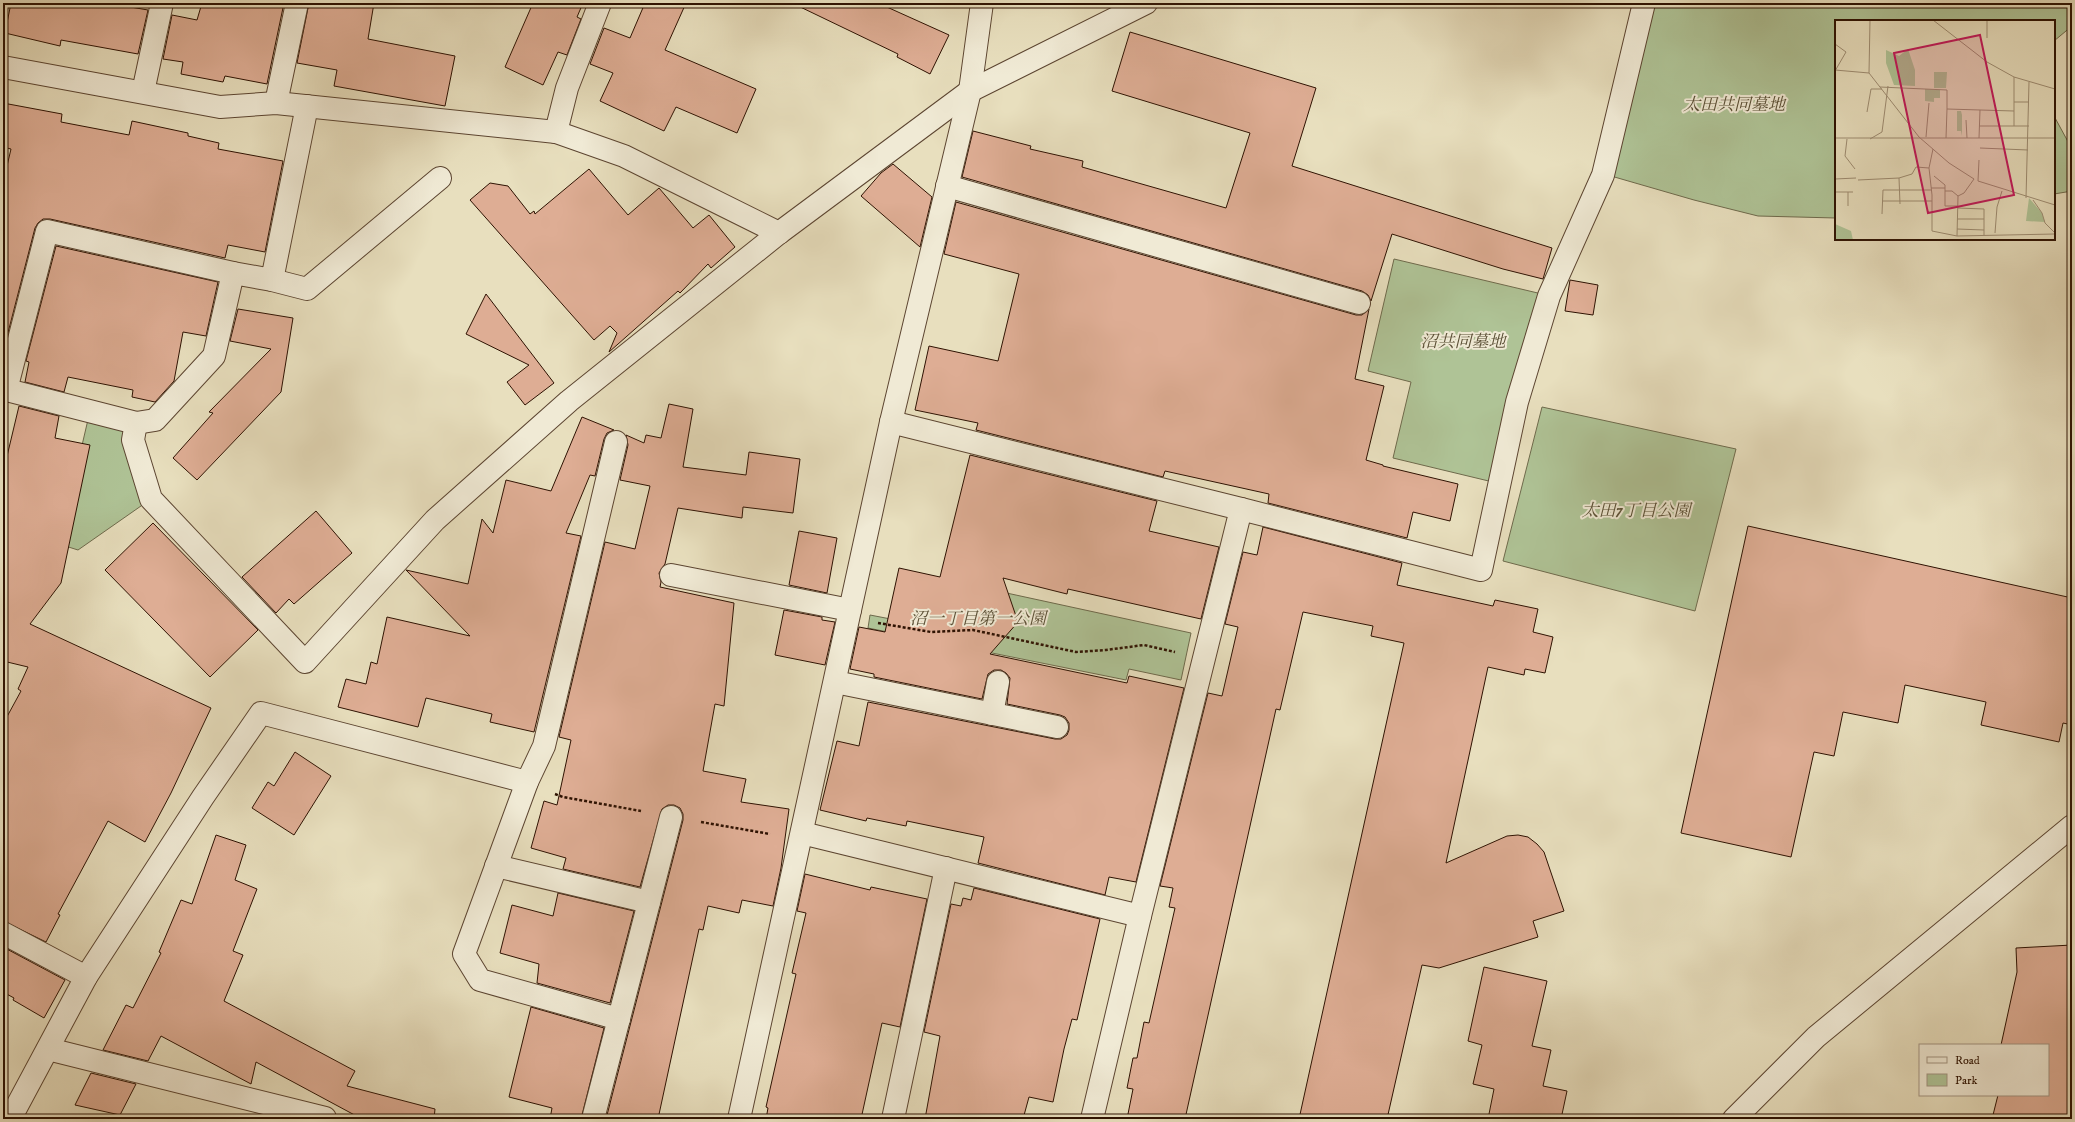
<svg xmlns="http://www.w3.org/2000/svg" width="2075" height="1122" viewBox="0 0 2075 1122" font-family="'IM FELL DW Pica','Noto Serif JP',serif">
<rect width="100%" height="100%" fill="#e8dfbe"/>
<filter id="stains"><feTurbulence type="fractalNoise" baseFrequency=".005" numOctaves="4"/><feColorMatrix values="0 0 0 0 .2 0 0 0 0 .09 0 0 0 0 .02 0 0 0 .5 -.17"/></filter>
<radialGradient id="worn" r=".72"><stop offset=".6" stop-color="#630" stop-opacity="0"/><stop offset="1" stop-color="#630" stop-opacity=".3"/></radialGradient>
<g fill="#afc396" stroke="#6e6a4c">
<path d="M1655 3H2072V26L2054 41V21H1836V218L1758 216 1694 200 1611 176Z"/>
<path d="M2054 116 2072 149V191L2054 194Z"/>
<path d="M1394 259 1542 294 1497 483 1393 458 1411 382 1368 371Z"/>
<path d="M1542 407 1736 449 1695 611 1503 561Z"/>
<path d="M90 411 136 423 151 499 78 550 59 544Z"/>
<path d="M942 579 1191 633 1181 680 1129 669 1126 680 868 628 870 615 932 627Z"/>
</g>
<g fill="#dead94" stroke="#2e1202">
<path d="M11 3H107L148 10 138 54 61 40 60 46 5 33Z"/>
<path d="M202 3H284L267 84 225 76 223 82 181 74 183 62 163 59 172 15 197 20Z"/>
<path d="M309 3H374L368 39 455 56 445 106 334 86 337 70 297 63Z"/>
<path d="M533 3H583L577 17 581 19 567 55 558 52 543 85 505 67Z"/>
<path d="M645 3H686L665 50 756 89 737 133 676 107 664 131 600 101 613 73 590 64 604 28 630 38Z"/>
<path d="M792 3H878L949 35 930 74 897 57 898 54Z"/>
<path d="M1130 32 1316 88 1292 166 1552 248 1543 279 1503 269 1392 234 1371 301 1368 295 1362 291 962 177 973 131 1031 146 1030 149 1083 161 1082 167 1226 208 1250 133 1112 91Z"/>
<path d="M3 103 62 114 61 122 129 135 132 121 188 133V136L219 143 218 149 283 161 265 252 228 245 225 258 50 219H43L38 223 35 228 3 352V183L11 149 3 147Z"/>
<path d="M893 164 932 197 920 247 861 196 881 173Z"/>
<path d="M589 169 628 215 659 188 693 228 709 215 735 247 711 268 708 264 680 293 678 291 609 352 617 333 610 326 594 340 470 200 490 183 508 186 530 214 534 211 535 214Z"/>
<path d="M956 202 1356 315H1362L1369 309 1355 379 1384 386 1366 460 1383 465V466L1458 484 1450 521 1413 512 1407 538 1268 503 1269 494 1165 471 1163 477 976 430 978 423 915 410 929 346 998 361 1019 274 944 254Z"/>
<path d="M56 246 218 282 206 336 183 332 174 381 155 402 132 397 133 390 68 377 64 392 25 382 29 362 26 361Z"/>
<path d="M1570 280 1598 285 1593 315 1565 311Z"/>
<path d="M486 294 554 383 525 405 507 382 529 365 466 334Z"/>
<path d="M238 309 293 318 281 392 197 480 173 458 213 413 209 412 271 349 230 341Z"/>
<path d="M669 404 693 409 683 467 746 475 749 452 800 459 793 513 743 507 742 518 678 508 665 564 659 573 661 582 660 587 734 603 724 706 715 704 703 771 746 779 741 802 789 809 781 868 773 906 742 900 739 913 708 906 703 930 699 929 658 1119H606L683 820V814L680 808 674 805H668L662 809 640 887 563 869 566 858 531 848 544 801 557 805 571 740 559 737 605 542 635 549 650 486 620 480 628 445 626 435 644 443 646 435 661 438Z"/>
<path d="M19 406 59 416 55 438 90 445 61 583 30 624 211 708 171 793 145 842 108 821 58 914 60 915 46 942 3 921V724L21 691 18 689 28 667 3 661V473Z"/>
<path d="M582 417 614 430 607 433 604 439 595 476 590 475 566 533 581 536 534 732 490 722 492 714 426 698 418 727 338 707 346 679 366 684 371 662 377 664 387 617 470 636 406 570 468 584 482 519 493 533 506 480 551 491Z"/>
<path d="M970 455 1157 501 1149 531 1219 547 1201 619 1068 589 1067 594 1003 578 1018 622 990 654 1127 683 1129 676 1184 688 1136 882 1109 877 1105 895 978 863 984 837 907 821 906 826 867 818 866 821 820 810 837 741 859 746 868 702 1055 739H1061L1067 735 1069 730V723L1065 717 1060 715 1007 704 1010 678 1006 673 1001 670H994L988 674 982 699 874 677V674L850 669 859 627 885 632 899 568 940 577Z"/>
<path d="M316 511 352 553 294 604 289 599 276 613 242 577Z"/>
<path d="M153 523 258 630 210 677 105 570Z"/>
<path d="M1748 526 2072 598V725L2063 723 2059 742 1981 725 1986 702 1905 685 1898 723 1843 712 1834 756 1814 752 1791 857 1681 833Z"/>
<path d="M1263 527 1402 563 1397 585 1493 606 1495 600 1538 609 1533 632 1553 637 1545 673 1525 669 1524 675 1488 667 1446 863 1507 836 1518 835 1528 837 1537 844 1544 852 1564 911 1533 921 1538 937 1439 968 1422 965 1387 1119H1299L1404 643 1371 636 1373 626 1303 612 1280 710 1276 709 1185 1119H1127L1133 1089 1127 1088 1133 1058H1137L1144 1022 1149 1023 1175 908 1169 907 1173 888 1160 886 1208 693 1222 696 1238 627 1225 624 1243 552 1257 555Z"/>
<path d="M799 531 837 538 827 593 789 585Z"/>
<path d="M784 610 822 617V620L835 622 825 665 775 655Z"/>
<path d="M295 752 331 776 294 835 252 808 268 782 274 786Z"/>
<path d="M216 835 246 845 235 880 257 889 233 951 243 955 224 1001 355 1071 347 1086 435 1109 434 1119H362L256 1062 251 1084 161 1036 148 1061 103 1050 126 1005 133 1008 161 953 159 952 181 900 192 904Z"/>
<path d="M805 874 870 890 871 887 927 899 900 1027 882 1023 861 1119H766L768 1108 766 1107 796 974 792 973 806 913 797 911Z"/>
<path d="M974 888 1100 919 1077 1020 1072 1019 1064 1049 1053 1102 1029 1097 1023 1119H925L940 1036 924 1032 951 904 961 906 963 898 971 900Z"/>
<path d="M558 893 634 911 610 1003 537 983 539 964 500 953 512 905 553 916Z"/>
<path d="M2072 945V1119H1992L1998 1095H2048V1045H2001L2017 972 2016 948Z"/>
<path d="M3 947 65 980 44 1018 13 1000 14 998 3 992Z"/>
<path d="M1484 967 1547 981 1532 1046 1551 1050 1543 1086 1567 1091 1561 1119H1488L1494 1089 1473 1084 1482 1045 1468 1041Z"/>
<path d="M531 1007 604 1028 581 1119H550L552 1108 509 1097Z"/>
<path d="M91 1073 136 1084 120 1115 75 1105Z"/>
</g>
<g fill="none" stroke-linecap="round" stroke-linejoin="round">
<defs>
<g id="minor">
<path d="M3 67 220 107 276 103 556 132 624 156 779 233"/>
<path d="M143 92 162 3"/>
<path d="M276 103 297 3"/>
<path d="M556 132 567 88 600 3"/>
<path d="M947 186 1359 303"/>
<path d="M272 280 307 289 440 178"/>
<path d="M3 389 136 423 133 440 151 499 305 662 435 520 569 401 779 233 970 91 1146 3"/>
<path d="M6 390 47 231 233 273"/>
<path d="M891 422 1241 509 1140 916 1092 1119"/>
<path d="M136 423 155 420 214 356 233 273 272 280 307 106"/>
<path d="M616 442 544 746 527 782 464 954 480 980 619 1019"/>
<path d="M1241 509 1481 570 1517 402 1549 296 1603 175 1644 3"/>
<path d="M671 575 850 610"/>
<path d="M835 682 1057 727"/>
<path d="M992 714 998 682"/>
<path d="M802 833 1140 916"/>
<path d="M496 866 649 902"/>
<path d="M3 933 86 977"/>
<path d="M48 1049 325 1118"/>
<path d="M10 1119 86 977 203 797 261 713 527 782"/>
<path d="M593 1119 671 817"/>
<path d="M739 1119 891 422 970 91 982 3"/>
<path d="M893 1119 946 868"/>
<path d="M1734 1119 1816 1037 2072 826"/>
</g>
</defs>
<use href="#minor" stroke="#5c4531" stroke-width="24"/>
<g stroke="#2e1202" stroke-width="2.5" stroke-dasharray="3 2" stroke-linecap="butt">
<path d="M878 623 931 632 973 630 1076 652 1106 650 1144 645 1175 652"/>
<path d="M555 794 563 797 641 811"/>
<path d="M701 822 770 834"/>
</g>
<use href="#minor" stroke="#f0ead5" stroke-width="22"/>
</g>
<g text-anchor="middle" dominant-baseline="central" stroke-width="4" stroke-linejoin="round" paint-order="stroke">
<g font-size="17" font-style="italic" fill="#5b5036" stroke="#f0ead5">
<text x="1734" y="105">太田共同墓地</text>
<text x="1463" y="342">沼共同墓地</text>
<text x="1636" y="511">太田7丁目公園</text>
<text x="978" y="619">沼一丁目第一公園</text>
</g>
</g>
<g transform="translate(1835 20)">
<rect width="220" height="220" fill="#e8dfbe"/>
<path d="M73 29 80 50V66L59 65 51 43V30L64 36ZM99 52H112L111 68H99ZM90 69 105 70V78H99V82L90 81ZM122 91H126L127 95V116L126 111H122ZM194 178 207 193 210 202 191 201ZM0 204 16 211 18 220H0Z" fill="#afc396"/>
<path fill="none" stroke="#9e8d73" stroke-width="1" d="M35 0 34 53 84 117 114 143 139 159 129 173 123 176 122 216M98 0 152 42 179 57 220 69M152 18V0M0 24 11 32 0 51M0 50 34 53M45 67 112 70V89M179 82H194M32 92 36 69H47M131 100 132 118M144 106H194M179 106V91M91 117 94 83M0 118H220M111 118 112 89 179 91V57M144 118 145 90M12 119 10 136 20 149M35 119 47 112 53 66M145 128 193 130M98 129 94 148 97 175V211L122 216 220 214M144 140 143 161 220 185M99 156 110 165V168M64 158 65 184M0 159 21 158M23 160 64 158 77 154 81 147 94 148M96 168H110V171H117L123 176M110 171V186H123M0 172H18M13 172V186M191 178 194 62M198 180 207 193 210 203 220 213M47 181H97M123 188 149 189V215M47 194 48 170H96M122 199H149M122 209 149 210M160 213 162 187 167 171"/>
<path fill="#c2185b" fill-opacity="0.15" stroke="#c2185b" stroke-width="2" d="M145 15 179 175 93 193 59 33Z"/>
<rect width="220" height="220" fill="none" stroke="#2e1202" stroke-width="2"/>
</g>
<rect width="2075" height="1122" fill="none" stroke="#e8dfbe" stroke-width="16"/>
<rect x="4" y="4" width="2067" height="1114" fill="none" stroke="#2e1202" stroke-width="2"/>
<rect x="8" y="8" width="2059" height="1106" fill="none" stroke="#2e1202"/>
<rect x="1919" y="1044" width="130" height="52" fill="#f0ead5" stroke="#a29481"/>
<rect x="1927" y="1057" width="20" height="6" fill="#f0ead5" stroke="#a29481"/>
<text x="1955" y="1064" font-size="12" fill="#2e1202">Road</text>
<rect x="1927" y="1074" width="20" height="12" fill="#afc396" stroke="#a29481"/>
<text x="1955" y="1084" font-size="12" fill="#2e1202">Park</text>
<rect width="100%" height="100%" filter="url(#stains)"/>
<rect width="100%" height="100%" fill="url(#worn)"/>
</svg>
